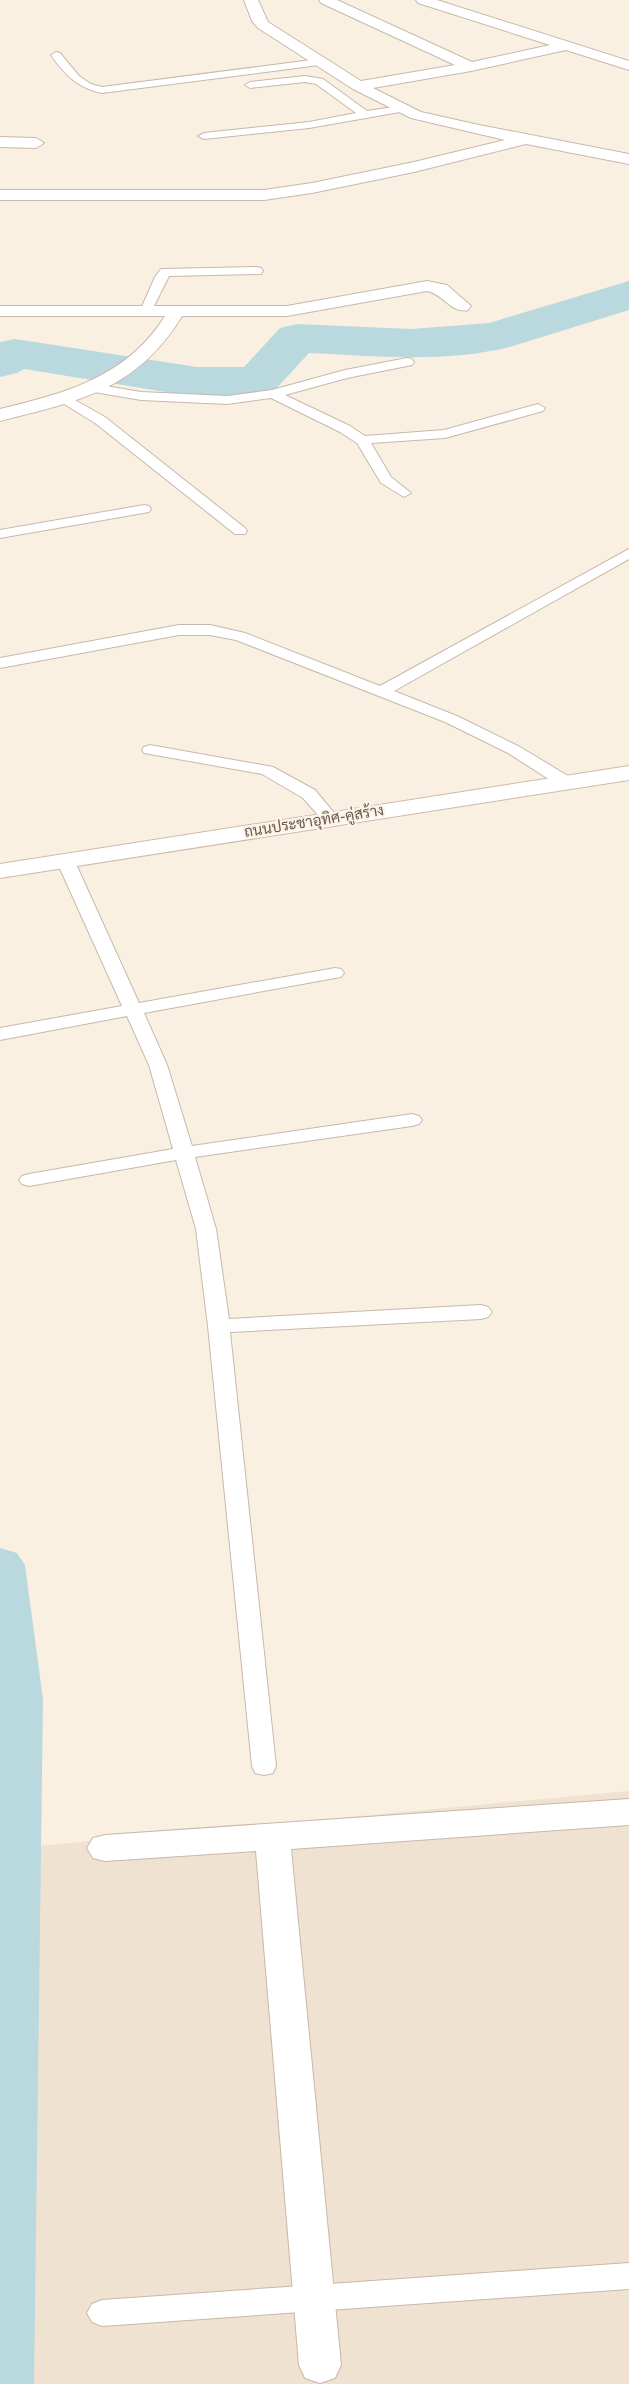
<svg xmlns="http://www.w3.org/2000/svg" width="629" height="2384" viewBox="0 0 629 2384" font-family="Signika,Sarabun,sans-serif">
<rect width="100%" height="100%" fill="#f9f0e2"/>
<path fill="#efe2d1" d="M629 1791V2384H25L27 1847Z"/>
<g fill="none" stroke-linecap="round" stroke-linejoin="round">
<path fill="#b9d9df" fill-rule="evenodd" d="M0 1548 17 1553 25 1565 43 1699 34 2384H0Z"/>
<path fill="#b9d9df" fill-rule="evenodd" d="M629 281V310L510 347C445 363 375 356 309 353L274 391 257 396 197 397 24 369 17 373 0 377V342L15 339 197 367H244L280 328 297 324 411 329 489 323Z"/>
<defs>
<g id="service">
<path d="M56 52 60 53 79 76 91 84 102 87 319 59 324 62 319 65 102 93C78 88 65 75 51 55Z"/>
<path d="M305 76 323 79 367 111 400 106 405 109 400 112 309 128 204 139 198 136 204 133 309 122 356 113 316 84 305 82 250 88 245 85 250 82Z"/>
<path d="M257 267 261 268 263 271 261 274 169 276 150 314 146 315 140 311 155 277 161 269Z"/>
<path d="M407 358 412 359 414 362 412 365 347 378 285 395 350 426 365 436 444 430 538 404 545 408 543 411 445 438 371 443 391 477 411 493 404 497 381 483 357 443 340 432 271 398 227 404 141 400 94 392 87 388 94 384 141 392 227 396 272 390 345 370Z"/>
<path d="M66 395 105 417 245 528 247 531 245 534H235L95 423 61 402 59 399Z"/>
<path d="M144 505 149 506 151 509 149 512 0 538V530Z"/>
<path d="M629 549V559L394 691 457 716 520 747 573 779 575 783 573 787H561L508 753 445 722 236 640 210 635H179L0 668V658L179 625H210L245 633 380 686Z"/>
<path d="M150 745 273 767 315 790 339 819 337 823H325L303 798 262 774 144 753 142 750 144 747Z"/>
<path d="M66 857 72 858 75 862 139 1003 335 968 341 969 344 973 341 977 335 978 144 1013 167 1065 192 1146 412 1114 419 1116 422 1120 419 1124 412 1126 195 1157 216 1229 229 1319 481 1305 488 1307 492 1312 488 1317 481 1319 230 1332 276 1766 273 1773 264 1775 255 1773 252 1766 208 1326 196 1229 176 1160 29 1186 22 1184 19 1180 22 1176 29 1174 173 1149 149 1065 127 1016 0 1040V1028L122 1006 57 862 60 858Z"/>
<path d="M629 2263V2289L102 2326 92 2322 87 2313 92 2304 102 2300Z"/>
</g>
<g id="minor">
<path d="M244 0H258L268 22 361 81 455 65 321 3 319 0H337L472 62 550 45 418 3 416 0H437L629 61V70L566 50 471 71 373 88 421 112 479 125 629 154V164L526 144 414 172 312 193 264 200H0V190H264L312 183 414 162 505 140 411 118 353 89 258 28 252 21Z"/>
<path d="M0 137 36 138 44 143 36 148 0 147Z"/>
<path d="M427 281 447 285 471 306 468 310C452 314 443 294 427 291L287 316H182C137 390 79 401 0 421V409C66 393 127 377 165 316H0V306H287Z"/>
<path d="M629 1799V1825L291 1849 341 2365 335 2378 320 2383 305 2378 299 2365 256 1851 105 1861 93 1858 87 1848 93 1838 105 1835Z"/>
</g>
<path id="secondary" d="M629 766V780L0 878V864Z"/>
</defs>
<use href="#service" stroke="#c8b8ab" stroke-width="2"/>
<use href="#minor" stroke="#c8b8ab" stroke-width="2"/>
<use href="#secondary" stroke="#cdbaab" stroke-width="2"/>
<use href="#service" fill="#fff" fill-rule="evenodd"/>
<use href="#minor" fill="#fff" fill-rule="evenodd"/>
<use href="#secondary" fill="#fff" fill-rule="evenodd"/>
</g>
<g text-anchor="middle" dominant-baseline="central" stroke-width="4.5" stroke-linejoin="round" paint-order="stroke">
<g font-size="15" fill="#6d584c" stroke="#fcf4e7">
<text transform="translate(314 821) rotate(-9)">ถนนประชาอุทิศ-คู่สร้าง</text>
</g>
</g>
</svg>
